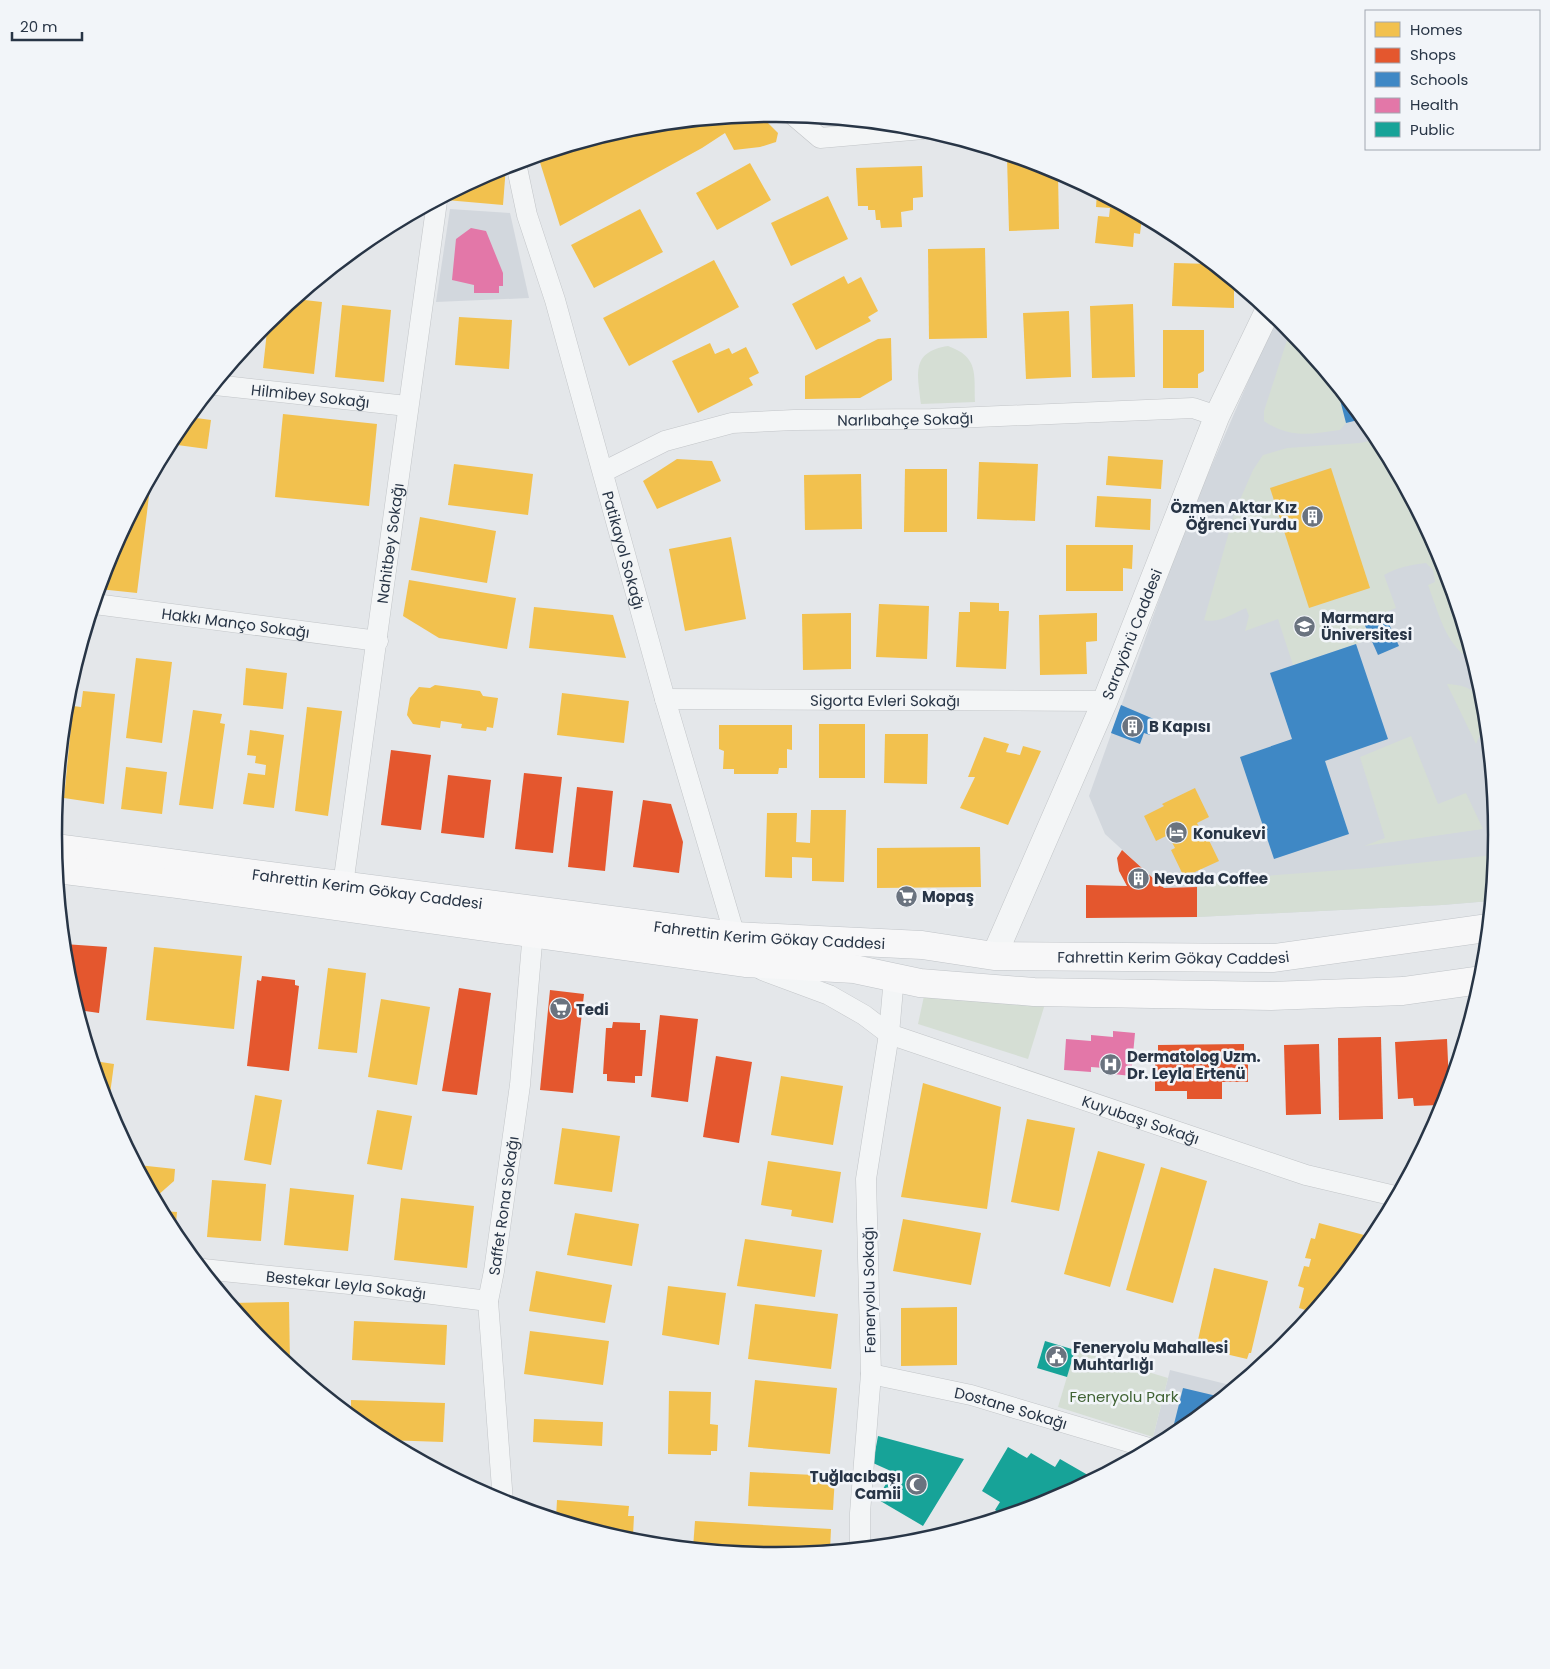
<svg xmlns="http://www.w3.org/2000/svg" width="1550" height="1669" viewBox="0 0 1550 1669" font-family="Poppins,sans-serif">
<rect width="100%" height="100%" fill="#e4e7ea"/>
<g fill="#d2d7dd">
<path d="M450 209 510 213 529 298 436 302Z"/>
<path d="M1276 317 1285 325 1375 434 1441 559 1482 694 1496 834 1490 901 1442 905 1197 917V887L1164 888 1105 834 1089 796 1185 527Z"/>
<path d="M1170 1370 1234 1386 1175 1434 1166 1440 1153 1437Z"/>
</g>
<g fill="#d5ded4" fill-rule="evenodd">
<path d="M1290 331 1331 381 1334 392H1338L1346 423 1340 430C1312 434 1290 439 1264 421V411Z"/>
<path d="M948 346C979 357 974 374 975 402L921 404C918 374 910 352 948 346Z"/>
<path d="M1378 439 1441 559 1472 660C1446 647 1438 611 1428 585L1435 582 1433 570 1426 563C1411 565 1398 567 1384 575L1396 608 1363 621 1371 639 1293 665 1278 619 1245 631 1249 616 1246 608C1234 613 1218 624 1204 620L1235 511 1253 470 1263 455 1287 448 1360 443ZM1331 468 1369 588 1309 607 1270 488Z"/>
<path d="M1447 684C1468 685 1480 691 1483 713 1484 717 1485 722 1485 726 1484 731 1478 738 1476 744Z"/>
<path d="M1411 736 1438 804 1466 793 1483 829 1364 846 1385 838 1360 757Z"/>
<path d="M1494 855 1490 901 1442 905 1197 917V887L1213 880 1369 868Z"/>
<path d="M924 996 1045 1004 1028 1059 918 1024Z"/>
<path d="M1075 1350 1168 1378 1153 1437 1058 1407Z"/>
</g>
<g fill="#f2c14e">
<path d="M760 115 778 133 776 142 760 147 734 150 725 133 702 148 560 226 538 156 635 127Z"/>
<path d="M1007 157H1015L1051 168 1058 172 1059 229 1009 231Z"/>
<path d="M750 163 771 200 717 230 696 193Z"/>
<path d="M506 166 503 205 446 200 447 196 499 168Z"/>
<path d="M922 166 923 197 913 198V210L901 212 902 227 881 228 880 220H876L875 210H868V206H858L856 168Z"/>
<path d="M1097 193 1142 217 1140 234 1134 233 1133 247 1095 243 1098 216 1109 217 1110 208 1096 207Z"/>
<path d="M828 196 848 239 791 266 771 223Z"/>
<path d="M640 209 663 252 594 288 571 245Z"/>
<path d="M985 248 987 338 929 339 928 249Z"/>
<path d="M714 260 739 307 629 366 603 318Z"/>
<path d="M1174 263 1211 264 1234 283V308L1172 306Z"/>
<path d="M844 276 848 284 861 277 878 311 868 317 871 321 816 350 792 304Z"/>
<path d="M296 299 322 302 314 374 263 368 268 322Z"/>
<path d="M1133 304 1135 377 1092 378 1090 306Z"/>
<path d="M342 305 391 310 384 382 335 377Z"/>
<path d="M1069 311 1071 377 1026 379 1023 313Z"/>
<path d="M459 317 512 320 509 369 455 365Z"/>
<path d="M1163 330H1204V371L1198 374V388H1163Z"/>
<path d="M891 338 892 380 860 398 805 399V376L878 339Z"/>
<path d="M710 343 715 354 729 348 732 354 746 347 759 373 749 378 753 385 698 413 672 361Z"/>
<path d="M283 414 377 424 369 506 275 497Z"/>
<path d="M189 417 211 420 207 449 170 444 175 434Z"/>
<path d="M1108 456 1163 460 1161 489 1106 485Z"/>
<path d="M677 459 712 461 721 481 657 509 643 481Z"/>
<path d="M979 462 1038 464 1035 521 977 519Z"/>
<path d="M454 464 533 474 528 515 448 505Z"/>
<path d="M1331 468 1370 588 1309 608 1270 488Z"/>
<path d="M905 469H947V532H904Z"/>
<path d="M861 474 862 529 805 530 804 475Z"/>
<path d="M151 480 137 593 99 589 109 558Z"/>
<path d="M1097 496 1151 499 1150 530 1095 527Z"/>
<path d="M420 517 496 531 487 583 411 570Z"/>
<path d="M731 537 746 619 685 631 669 549Z"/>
<path d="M1066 545H1133L1132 569 1123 568V591H1066Z"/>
<path d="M409 580 516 598 507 649 439 638 403 616Z"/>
<path d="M970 602 999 603V611H1009L1006 669 956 667 959 612H970Z"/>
<path d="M879 604 929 606 927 659 876 657Z"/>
<path d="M534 607 613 615 626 658 529 648Z"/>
<path d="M851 613V669L803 670 802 614Z"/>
<path d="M1097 613V641L1086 642 1087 674 1040 675 1039 615Z"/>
<path d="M136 658 172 662 162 743 126 738Z"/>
<path d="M246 668 287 673 283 709 243 705Z"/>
<path d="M435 685 480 691 483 696 498 698 493 728 487 727 486 731 461 728 462 724 441 721 440 728 413 724 407 715 410 698 419 687 430 688Z"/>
<path d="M83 691 115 694 104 804 64 798 73 706 81 707Z"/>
<path d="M562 693 629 701 624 743 557 735Z"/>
<path d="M307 707 342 711 328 816 295 811Z"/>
<path d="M193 710 222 714 220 723 225 724 213 809 179 805Z"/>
<rect x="819" y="724" width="46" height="54"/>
<path d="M719 725H792V750L787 749V768H779L778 774H734V769H723L724 751 719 749Z"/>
<path d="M250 730 284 735 274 808 243 804 248 773 265 775 266 765 255 763 256 756 247 755Z"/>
<path d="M885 734H928L927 784 884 783Z"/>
<path d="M984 737 1009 744 1006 752 1020 755 1023 746 1041 751 1008 825 960 808 975 777H968Z"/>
<path d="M126 767 167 772 162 814 121 809Z"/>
<path d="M1195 788 1209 817 1197 823 1202 833 1205 832 1219 861 1184 877 1171 850 1175 848 1168 835 1156 841 1144 816 1164 806 1162 804Z"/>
<path d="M811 810H846L844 882 812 881V858L792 857V878L765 877 767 813H797L796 842 810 843Z"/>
<path d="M980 847 981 887 877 888V848Z"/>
<path d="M154 947 242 956 234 1029 146 1020Z"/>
<path d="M328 968 366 973 357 1053 318 1049Z"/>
<path d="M381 999 430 1007 417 1085 368 1077Z"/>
<path d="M94 1061 114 1064 108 1109Z"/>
<path d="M781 1076 843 1086 833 1145 771 1135Z"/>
<path d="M923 1083 1001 1107 987 1209 901 1197Z"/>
<path d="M255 1095 282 1100 271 1165 244 1160Z"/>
<path d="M377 1110 412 1116 402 1170 367 1164Z"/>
<path d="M1027 1119 1075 1128 1059 1211 1011 1202Z"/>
<path d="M562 1128 620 1136 612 1192 554 1184Z"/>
<path d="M1098 1151 1145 1164 1110 1287 1064 1274Z"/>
<path d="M768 1161 841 1172 833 1223 791 1216 792 1210 761 1205Z"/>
<path d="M138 1165 175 1169 174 1181 157 1196 156 1200Z"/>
<path d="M1161 1167 1207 1181 1173 1303 1126 1290Z"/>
<path d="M212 1180 266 1184 261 1241 207 1237Z"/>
<path d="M290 1188 354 1195 348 1251 284 1245Z"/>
<path d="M401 1198 474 1206 467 1268 394 1260Z"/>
<path d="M162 1211 177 1212 175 1234Z"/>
<path d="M575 1213 639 1224 632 1266 567 1255Z"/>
<path d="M903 1219 981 1233 971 1285 893 1271Z"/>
<path d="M1319 1223 1364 1235 1362 1242 1368 1244 1312 1312 1299 1308 1304 1288 1298 1286 1304 1266 1309 1267 1311 1259 1305 1258 1311 1238 1315 1239Z"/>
<path d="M745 1239 822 1250 815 1297 737 1286Z"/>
<path d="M1214 1268 1268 1281 1251 1353H1249L1247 1359 1200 1348 1201 1341 1198 1340Z"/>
<path d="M536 1271 612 1285 605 1323 529 1311Z"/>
<path d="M668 1286 726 1293 719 1345 662 1335Z"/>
<path d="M289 1302 290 1365 265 1344 231 1303Z"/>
<path d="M755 1304 838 1314 831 1369 748 1359Z"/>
<path d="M957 1307V1365L901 1366V1308Z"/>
<path d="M354 1321 447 1325 445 1365 352 1360Z"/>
<path d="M530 1331 609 1341 603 1385 524 1374Z"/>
<path d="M755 1380 837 1388 830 1454 748 1447Z"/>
<path d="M669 1391 711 1392 710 1424 718 1425 717 1451H711V1455L668 1454Z"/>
<path d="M351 1400 445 1403 443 1442 385 1440 374 1434 351 1415Z"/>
<path d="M534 1419 603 1422 602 1446 533 1442Z"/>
<path d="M750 1472 835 1476 833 1510 748 1506Z"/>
<path d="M557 1500 629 1506 628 1516H634L633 1535H629V1540L556 1518Z"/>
<path d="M695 1521 831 1529 830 1550 775 1556 693 1548Z"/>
</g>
<g fill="#e4572e">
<path d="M391 750 431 755 421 830 381 825Z"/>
<path d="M524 773 562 777 553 853 515 849Z"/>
<path d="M448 775 491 780 484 838 441 833Z"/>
<path d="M577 787 613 791 605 871 568 867Z"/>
<path d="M643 800 671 804 683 842 679 873 633 867Z"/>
<path d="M1122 850 1164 888 1197 887V917L1086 918V885L1127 886 1119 871 1117 858Z"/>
<path d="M64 944 107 947 99 1013 78 1010 68 975Z"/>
<path d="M262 976 295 980V985L299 986 289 1071 247 1066 257 980 261 981Z"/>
<path d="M459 988 491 993 477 1095 442 1091Z"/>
<path d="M550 990 584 994 573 1093 540 1090Z"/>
<path d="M660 1015 698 1019 688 1102 651 1097Z"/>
<path d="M613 1022 640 1023V1030H646L642 1076H635V1083L607 1081V1074H603L606 1028H612Z"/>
<path d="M1381 1037 1383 1119 1339 1120 1338 1038Z"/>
<path d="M1447 1039 1449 1084 1446 1097H1438L1439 1105 1414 1106 1413 1098 1398 1099 1395 1042Z"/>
<path d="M1244 1044V1061H1248V1082H1222V1099H1187V1091H1155V1062H1158V1045Z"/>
<path d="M1319 1044 1321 1114 1286 1115 1284 1045Z"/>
<path d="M716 1056 752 1062 739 1143 703 1137Z"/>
</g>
<g fill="#3f88c5">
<path d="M1331 381 1340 391 1362 419 1346 423 1338 392 1334 393Z"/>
<path d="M1384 613 1399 646 1378 655 1363 621Z"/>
<path d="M1356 644 1388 739 1325 761 1349 834 1274 859 1240 757 1292 739 1270 673Z"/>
<path d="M1121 705 1156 720 1150 735 1144 733 1140 744 1111 733Z"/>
<path d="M1183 1388 1221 1397 1182 1429 1173 1428Z"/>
</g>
<g fill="#e377a8">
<path d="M471 228 486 231 503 273V286H499V293H474V285L452 280 456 239Z"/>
<path d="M1113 1031 1135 1033 1131 1076 1104 1073V1068L1091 1067V1072L1064 1070 1066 1039 1091 1041V1035L1113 1037Z"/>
</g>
<g fill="#17a398">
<path d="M1045 1341 1075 1350 1067 1377 1037 1368Z"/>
<path d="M878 1436 964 1459 923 1526 877 1499 893 1472 873 1463Z"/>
<path d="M1008 1447 1027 1458 1031 1453 1055 1467 1060 1459 1093 1478 1051 1501 1003 1515 995 1510 1000 1502 982 1491Z"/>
</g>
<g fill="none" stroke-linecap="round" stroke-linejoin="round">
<defs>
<g id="minor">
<path d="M793 115 820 138 923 129"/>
<path id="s1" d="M516 163 527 215 555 300 665 699 735 936"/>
<path id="s2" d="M215 385 407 406"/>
<path id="s3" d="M603 472 665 441 732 423 794 420 931 419 1193 408 1217 416"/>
<path id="s4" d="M95 604 378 641"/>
<path id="s5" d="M665 699 1105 701"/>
<path id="s6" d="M343 885C375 657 404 429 437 201"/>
<path id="s7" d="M762 970 829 995 864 1015 889 1034 1306 1175 1395 1196"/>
<path id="s8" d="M203 1269 369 1286 488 1301"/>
<path id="s9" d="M871 1374 971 1395 1149 1448"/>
<path id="s10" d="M503 1502 488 1301 494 1271 520 1085 534 920"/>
<path d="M860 1547V1513L871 1374 866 1179 889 1034 894 977"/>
</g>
<g id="tertiary">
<path id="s11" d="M994 956 1105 701 1217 416 1268 310"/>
</g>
<g id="primary">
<path id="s12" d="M55 848 735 936 922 945 994 956 1274 958 1487 928"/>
<path d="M57 869 178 884 745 963 854 969 920 983 1034 992 1271 996 1403 991 1481 980"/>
</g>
</defs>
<use href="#minor" stroke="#c2c5c8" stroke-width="21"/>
<use href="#tertiary" stroke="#c2c5c8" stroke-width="26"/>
<use href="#primary" stroke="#c0c4c8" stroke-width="29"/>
<use href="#minor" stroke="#f3f5f6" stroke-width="20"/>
<use href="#tertiary" stroke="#f3f5f6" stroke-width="25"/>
<use href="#primary" stroke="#f7f7f8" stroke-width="28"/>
</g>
<defs>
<symbol id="building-disc" viewBox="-11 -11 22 22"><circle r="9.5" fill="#6a737f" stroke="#f2f5f9"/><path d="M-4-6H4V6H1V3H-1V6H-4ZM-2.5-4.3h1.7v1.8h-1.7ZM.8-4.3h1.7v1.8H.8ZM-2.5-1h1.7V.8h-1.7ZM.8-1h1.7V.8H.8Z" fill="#fff"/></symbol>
<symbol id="school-disc" viewBox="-11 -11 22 22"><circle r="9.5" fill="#6a737f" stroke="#f2f5f9"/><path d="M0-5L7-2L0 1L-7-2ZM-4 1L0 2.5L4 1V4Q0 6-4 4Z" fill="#fff"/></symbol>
<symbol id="hotel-disc" viewBox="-11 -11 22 22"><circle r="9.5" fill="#6a737f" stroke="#f2f5f9"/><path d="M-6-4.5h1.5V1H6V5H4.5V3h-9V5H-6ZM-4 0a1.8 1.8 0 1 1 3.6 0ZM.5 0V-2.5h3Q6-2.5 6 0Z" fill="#fff"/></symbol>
<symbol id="supermarket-disc" viewBox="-11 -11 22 22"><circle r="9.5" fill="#6a737f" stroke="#f2f5f9"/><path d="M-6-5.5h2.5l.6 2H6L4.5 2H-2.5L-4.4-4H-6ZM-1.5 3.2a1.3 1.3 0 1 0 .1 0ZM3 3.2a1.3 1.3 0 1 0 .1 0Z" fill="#fff"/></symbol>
<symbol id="hospital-disc" viewBox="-11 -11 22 22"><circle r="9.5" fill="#6a737f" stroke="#f2f5f9"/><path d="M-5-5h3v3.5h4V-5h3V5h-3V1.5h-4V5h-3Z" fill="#fff"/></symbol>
<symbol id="civic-disc" viewBox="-11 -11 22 22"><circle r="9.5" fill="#6a737f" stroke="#f2f5f9"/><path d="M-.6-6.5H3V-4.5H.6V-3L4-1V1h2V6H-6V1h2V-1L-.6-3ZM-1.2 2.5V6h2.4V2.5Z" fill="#fff"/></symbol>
<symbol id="mosque-disc" viewBox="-11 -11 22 22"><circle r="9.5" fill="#6a737f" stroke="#f2f5f9"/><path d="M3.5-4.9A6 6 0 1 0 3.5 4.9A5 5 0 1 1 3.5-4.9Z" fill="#fff"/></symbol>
</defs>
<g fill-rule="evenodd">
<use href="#building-disc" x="1300" y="504" width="25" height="25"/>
<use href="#school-disc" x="1292" y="614" width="25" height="25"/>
<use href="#building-disc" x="1120" y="714" width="25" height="25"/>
<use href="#hotel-disc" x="1164" y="820" width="25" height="25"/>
<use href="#building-disc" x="1126" y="866" width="25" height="25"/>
<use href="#supermarket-disc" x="894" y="884" width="25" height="25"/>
<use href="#supermarket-disc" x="548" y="996" width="25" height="25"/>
<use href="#hospital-disc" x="1098" y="1052" width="25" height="25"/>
<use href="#civic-disc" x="1044" y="1344" width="25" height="25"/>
<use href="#mosque-disc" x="904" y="1472" width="25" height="25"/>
</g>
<g text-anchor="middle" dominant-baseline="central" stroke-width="5" stroke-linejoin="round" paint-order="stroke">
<g font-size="15" fill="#283546" stroke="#f2f5f9">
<text stroke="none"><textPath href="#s2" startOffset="96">Hilmibey Sokağı</textPath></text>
<text stroke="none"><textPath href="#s3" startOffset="312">Narlıbahçe Sokağı</textPath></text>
<text stroke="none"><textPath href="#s6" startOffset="345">Nahitbey Sokağı</textPath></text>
<text stroke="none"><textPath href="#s1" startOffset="402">Patikayol Sokağı</textPath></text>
<text stroke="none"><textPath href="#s4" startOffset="142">Hakkı Manço Sokağı</textPath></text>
<text stroke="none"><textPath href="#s11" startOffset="350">Sarayönü Caddesi</textPath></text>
<text stroke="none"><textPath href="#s5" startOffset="220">Sigorta Evleri Sokağı</textPath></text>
<text stroke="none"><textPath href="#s12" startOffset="315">Fahrettin Kerim Gökay Caddesi</textPath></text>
<text stroke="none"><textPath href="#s12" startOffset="720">Fahrettin Kerim Gökay Caddesi</textPath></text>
<text stroke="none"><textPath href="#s12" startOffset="1125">Fahrettin Kerim Gökay Caddesi</textPath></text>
<text stroke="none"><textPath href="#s7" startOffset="409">Kuyubaşı Sokağı</textPath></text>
<text stroke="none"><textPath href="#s10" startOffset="298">Saffet Rona Sokağı</textPath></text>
<text stroke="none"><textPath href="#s8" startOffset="144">Bestekar Leyla Sokağı</textPath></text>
<text transform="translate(869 1290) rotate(-91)">Feneryolu Sokağı</text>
<text stroke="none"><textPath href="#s9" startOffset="144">Dostane Sokağı</textPath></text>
</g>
<g font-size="15" font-weight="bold" fill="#283546" stroke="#f2f5f9" text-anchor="start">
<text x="1297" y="507" text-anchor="end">Özmen Aktar Kız<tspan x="1297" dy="17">Öğrenci Yurdu</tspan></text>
<text x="1321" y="617">Marmara<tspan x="1321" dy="17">Üniversitesi</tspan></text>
<text x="1149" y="726">B Kapısı</text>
<text x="1193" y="833">Konukevi</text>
<text x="1154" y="878">Nevada Coffee</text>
<text x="922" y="896">Mopaş</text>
<text x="576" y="1009">Tedi</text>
<text x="1127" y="1056">Dermatolog Uzm.<tspan x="1127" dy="17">Dr. Leyla Ertenü</tspan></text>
<text x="1073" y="1347">Feneryolu Mahallesi<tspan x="1073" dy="17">Muhtarlığı</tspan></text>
<text x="901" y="1476" text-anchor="end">Tuğlacıbaşı<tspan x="901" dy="17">Camii</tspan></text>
</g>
<g font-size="15" fill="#406334" stroke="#f2f5f9">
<text x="1124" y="1396">Feneryolu Park</text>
</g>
</g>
<path d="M0 0H1550V1669H0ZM774 122H776A712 712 0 0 1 1488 834V835A712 712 0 0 1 776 1547H774A712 712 0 0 1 62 835V834A712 712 0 0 1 774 122Z" fill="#f2f5f9" fill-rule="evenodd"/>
<path fill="none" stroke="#283546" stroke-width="2.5" d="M774 122H776A712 712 0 0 1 1488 834V835A712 712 0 0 1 776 1547H774A712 712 0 0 1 62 835V834A712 712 0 0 1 774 122Z"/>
<rect x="1365" y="10" width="175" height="140" fill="#f2f5f9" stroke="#a1a8b1"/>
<rect x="1375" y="22" width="25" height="15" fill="#f2c14e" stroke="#a1a8b1"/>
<text x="1410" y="35" font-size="15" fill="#283546">Homes</text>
<rect x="1375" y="48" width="25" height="15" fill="#e4572e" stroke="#a1a8b1"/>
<text x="1410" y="60" font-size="15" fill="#283546">Shops</text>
<rect x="1375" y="72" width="25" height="15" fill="#3f88c5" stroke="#a1a8b1"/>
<text x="1410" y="85" font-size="15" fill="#283546">Schools</text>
<rect x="1375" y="98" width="25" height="15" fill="#e377a8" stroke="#a1a8b1"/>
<text x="1410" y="110" font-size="15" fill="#283546">Health</text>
<rect x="1375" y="122" width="25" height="15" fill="#17a398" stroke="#a1a8b1"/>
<text x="1410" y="135" font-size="15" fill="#283546">Public</text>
<path d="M12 32v8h70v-8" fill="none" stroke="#283546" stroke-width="2.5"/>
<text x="20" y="32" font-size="15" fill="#283546" stroke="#f2f5f9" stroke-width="4" paint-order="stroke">20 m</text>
</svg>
